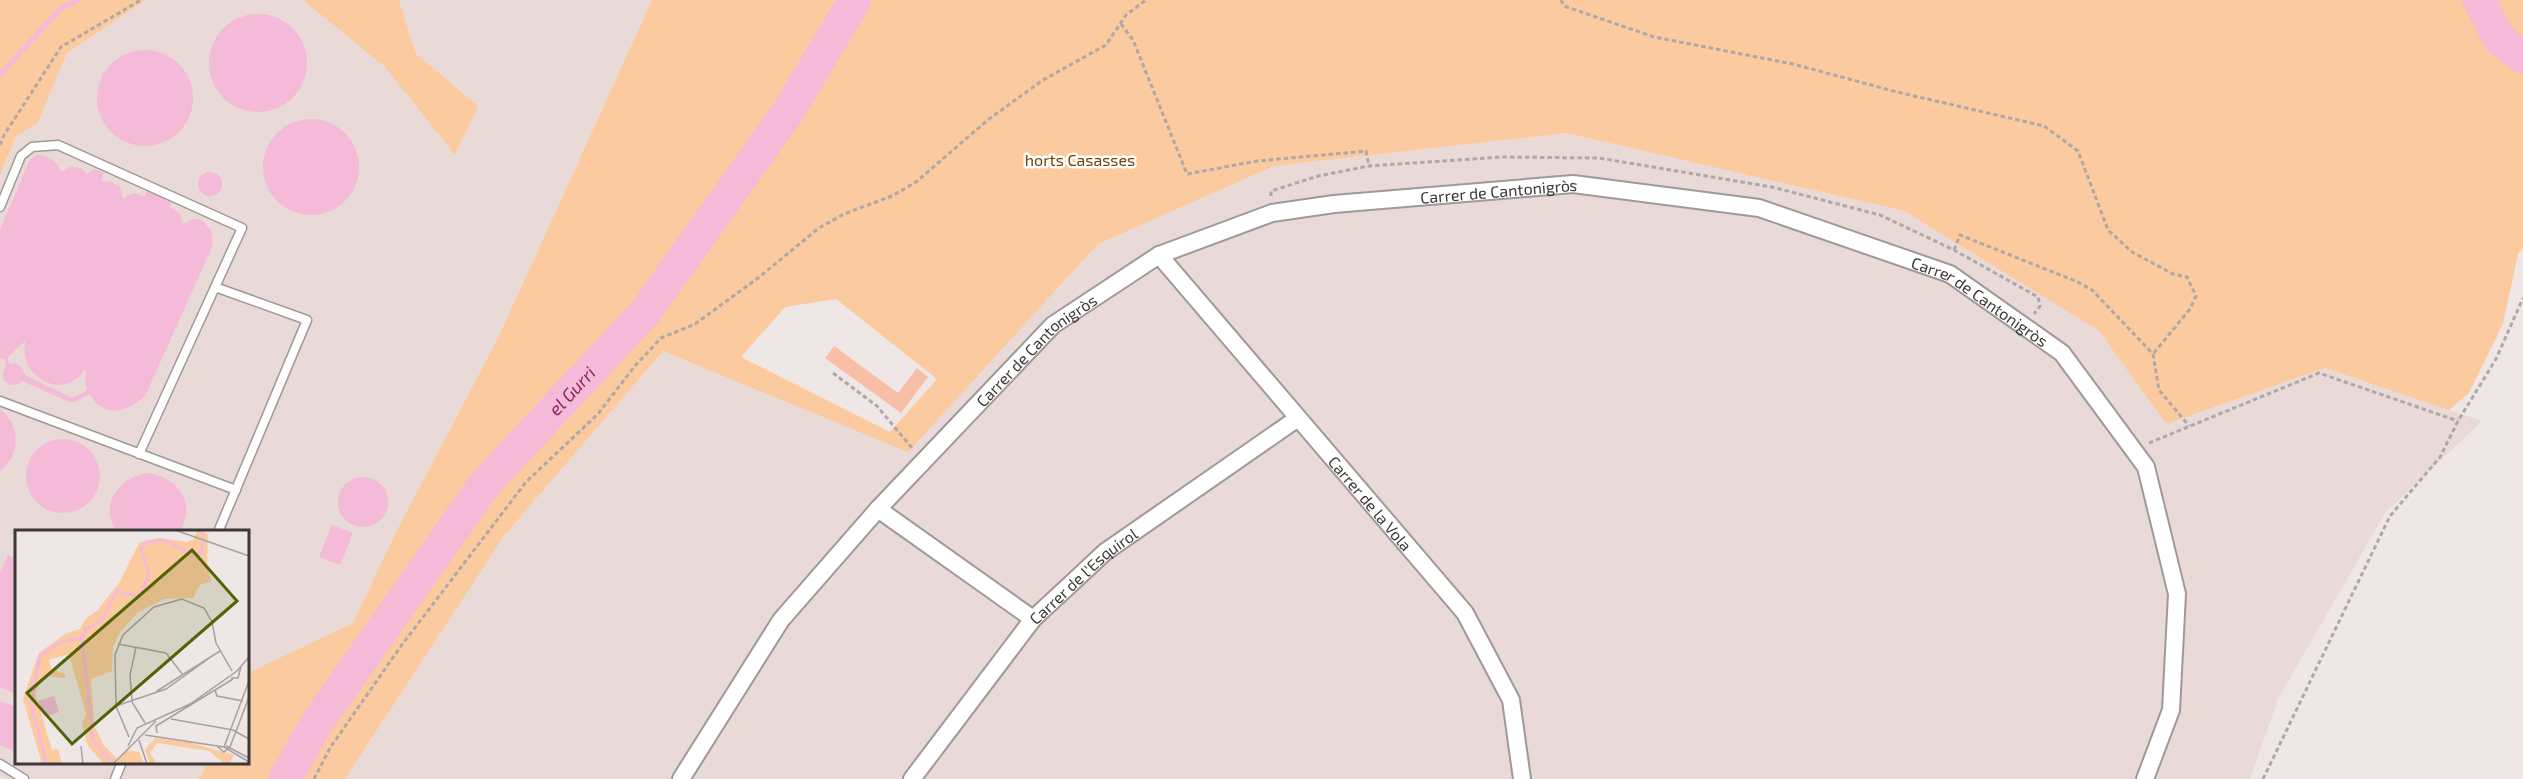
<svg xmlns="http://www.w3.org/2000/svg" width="2523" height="779" viewBox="0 0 2523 779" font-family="'Exo 2',sans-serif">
<rect width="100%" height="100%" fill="#eee7e6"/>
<g fill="#e9d9d7">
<path d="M146 0H303L385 67 455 155 477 106 416 54 399 0H652L498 338 396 532 353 623 248 674V532H16V762L207 763 199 779H5L0 776V175L16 136 37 124 67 53Z"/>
<path d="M1566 133 1904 211 2099 331 2166 424 2325 368 2482 421 2385 513 2278 699 2250 779H345L504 536 663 351 908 451 1098 244 1274 166Z"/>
</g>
<g fill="#fbca9e" fill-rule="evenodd">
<path d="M0 0H146L67 53 37 124 16 136 0 175Z"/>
<path d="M303 0H399L416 54 478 106 455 155 385 67Z"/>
<path d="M652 0H2523V248L2518 254 2503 324 2469 393 2449 410 2325 368 2166 424 2099 331 1904 211 1566 133 1274 166 1098 244 908 452 663 351 504 536 345 779H199L207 763 248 762V673L353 623 396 532 498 338ZM836 299 937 379 890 432 741 357 785 307Z"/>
</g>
<g fill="#f4bad7" fill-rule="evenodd">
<circle cx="258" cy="63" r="49"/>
<circle cx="145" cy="98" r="48"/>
<circle cx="311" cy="167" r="48"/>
<path d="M36 155C50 156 55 160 62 172L70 167 81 168 87 174 95 169 104 173 101 181 112 182 120 187 123 199C131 193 135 192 144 197L147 191 171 202 170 207 180 214 183 224 193 219 202 220 211 230 213 245 145 396C128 412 103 419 90 394L72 403 22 381 17 385H10L3 379V371L6 366 4 359H0V230L29 161ZM25 341C25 345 24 351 25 355 28 378 57 394 76 379 80 377 83 372 86 369L85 384 88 390 72 398 25 375 23 369 16 363 9 364 8 357Z"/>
<circle cx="210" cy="184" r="12"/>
<path d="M0 409C21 425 21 455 0 471Z"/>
<circle cx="63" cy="476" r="37"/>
<path d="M147 473C177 477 197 502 180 531H117C98 505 119 478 147 473Z"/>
<circle cx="363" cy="502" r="25"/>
<path d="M332 525 353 533 340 565 319 557Z"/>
<path d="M8 555 16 559V694L0 687V572Z"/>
<path d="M0 701 16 707V752L0 745Z"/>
</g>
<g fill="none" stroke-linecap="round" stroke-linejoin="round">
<path stroke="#f4bad7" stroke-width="5" d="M0 75 60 9 78 0"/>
<g stroke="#f4bad7" stroke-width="33">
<path d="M2479 0 2500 40 2523 57"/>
<path id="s1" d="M285 779 318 721 484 485 646 311 789 110 855 0"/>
</g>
</g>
<path fill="#f9bfa6" d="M834 346 898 393 917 368 928 377 901 413 825 358Z"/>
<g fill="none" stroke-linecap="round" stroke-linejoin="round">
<defs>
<g id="service">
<path d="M0 207 21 156 32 147 58 145 242 228 139 454"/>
<path d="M215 287 307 320 218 532"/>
<path d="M0 401 236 490"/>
<path d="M0 764 24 779"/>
<path d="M115 779 122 762"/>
</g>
<g id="minor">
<path id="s2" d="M1159 255 1465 613 1511 700 1522 779"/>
<path d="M878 509 1033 619"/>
<path id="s3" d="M681 779 781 620 878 509 1053 325 1159 255 1272 213 1334 204 1573 184 1759 208 1950 274 2062 353 2146 467 2177 594 2171 710 2145 779"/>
<path id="s4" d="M912 779 1033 619 1075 580 1105 552 1298 418"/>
</g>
</defs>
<use href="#service" stroke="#9f9998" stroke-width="11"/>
<use href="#minor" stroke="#9f9998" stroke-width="20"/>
<g stroke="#aea9a8" stroke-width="3" stroke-dasharray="4.5 3" stroke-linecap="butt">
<path d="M1561 0 1564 6 1654 37 1793 64 1897 92 2044 126 2078 151 2108 230 2132 252 2173 274 2187 277 2196 296 2190 309 2153 354"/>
<path d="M1121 24 1133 40 1187 174 1257 161 1366 151 1369 166"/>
<path d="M0 145 4 135 61 47 141 0"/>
<path d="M1271 196V191L1318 176 1369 166 1501 157 1599 158 1772 187 1880 215 1954 250 2038 297 2040 306 2034 314"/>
<path d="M1954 250 1960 235 2078 282 2092 290 2153 354 2159 390 2189 426"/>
<path d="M833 373 877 406 912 448"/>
<path d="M2149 443 2319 373 2458 421"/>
<path d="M314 779 330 748 401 646 526 482 598 414 634 367 661 338 695 324 758 278 819 228 844 214 892 196 916 182 989 119 1043 80 1106 45 1126 15 1146 0"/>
<path d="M2263 779 2390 516 2440 457 2458 421 2496 359 2523 298"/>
</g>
<use href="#service" stroke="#fff" stroke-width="8"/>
<use href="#minor" stroke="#fff" stroke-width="16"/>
</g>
<g text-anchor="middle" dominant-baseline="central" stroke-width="5" stroke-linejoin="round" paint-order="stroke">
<g font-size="16" fill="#744409" stroke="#fff">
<text x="1080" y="159">horts Casasses</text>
</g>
<g font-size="16" fill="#3b3938" stroke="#fff">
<text stroke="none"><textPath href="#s3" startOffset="1065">Carrer de Cantonigròs</textPath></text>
<text stroke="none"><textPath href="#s3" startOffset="1568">Carrer de Cantonigròs</textPath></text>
<text stroke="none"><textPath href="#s3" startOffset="560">Carrer de Cantonigròs</textPath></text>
<text stroke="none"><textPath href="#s2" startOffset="326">Carrer de la Vola</textPath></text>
<text stroke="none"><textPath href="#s4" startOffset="267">Carrer de l'Esquirol</textPath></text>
</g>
<g font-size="18" font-style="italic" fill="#8f2565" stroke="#fff">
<text stroke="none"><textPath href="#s1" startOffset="484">el Gurri</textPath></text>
</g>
</g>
<g transform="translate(15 530)">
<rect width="234" height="234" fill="#eee7e6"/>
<path d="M182 0 193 4 192 36 196 51 185 55 178 68 149 69 122 83 105 102 98 117 97 141 76 149 79 195 88 214 103 230 112 220 124 222 129 234H89L73 216 67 193 71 184 54 124 34 130 37 140 49 143 51 148 30 146 20 163 37 220 43 219 47 234H27L8 169 24 123 50 104 65 99 71 88 82 81 104 53 124 13 143 8 172 12 179 9ZM140 208 173 212 219 225 214 234H210L194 221 142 213 135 223 142 234H135L130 220Z" fill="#fbca9e"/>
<path d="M39 166 44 182 29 187 23 171Z" fill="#f4bad7"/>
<path fill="none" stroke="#f4bad7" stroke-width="3" d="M32 234 16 174 25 126 48 111 67 108M99 234 78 211 67 108 71 99 86 91 102 61 123 67 128 60 134 42 126 20 131 12 149 10 178 24 187 23 188 0"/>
<path fill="none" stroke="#a6a1a0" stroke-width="1.5" d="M160 0 234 26M103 114 151 123 168 145M121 117 115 145 117 172 130 193M216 148H223L226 137M200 160 202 166 228 171M142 161 205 121M101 176 151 159 200 124M156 189 218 200 234 209M142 203 141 196 218 149M130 205 209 217 234 232M114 207 101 176 100 125 108 105 139 77 167 69 189 78 197 92 201 113 217 141M124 210 132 234M66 216 68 234M113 216 122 198 175 174 222 141 234 127M211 216 234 228M203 217 209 222 215 217 234 167M209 217 234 151M98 234 141 191"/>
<path fill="#526206" fill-opacity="0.15" stroke="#526206" stroke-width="3" d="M177 20 222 71 57 214 12 163Z"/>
<rect width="234" height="234" fill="none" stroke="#3b3938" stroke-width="3"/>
</g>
</svg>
